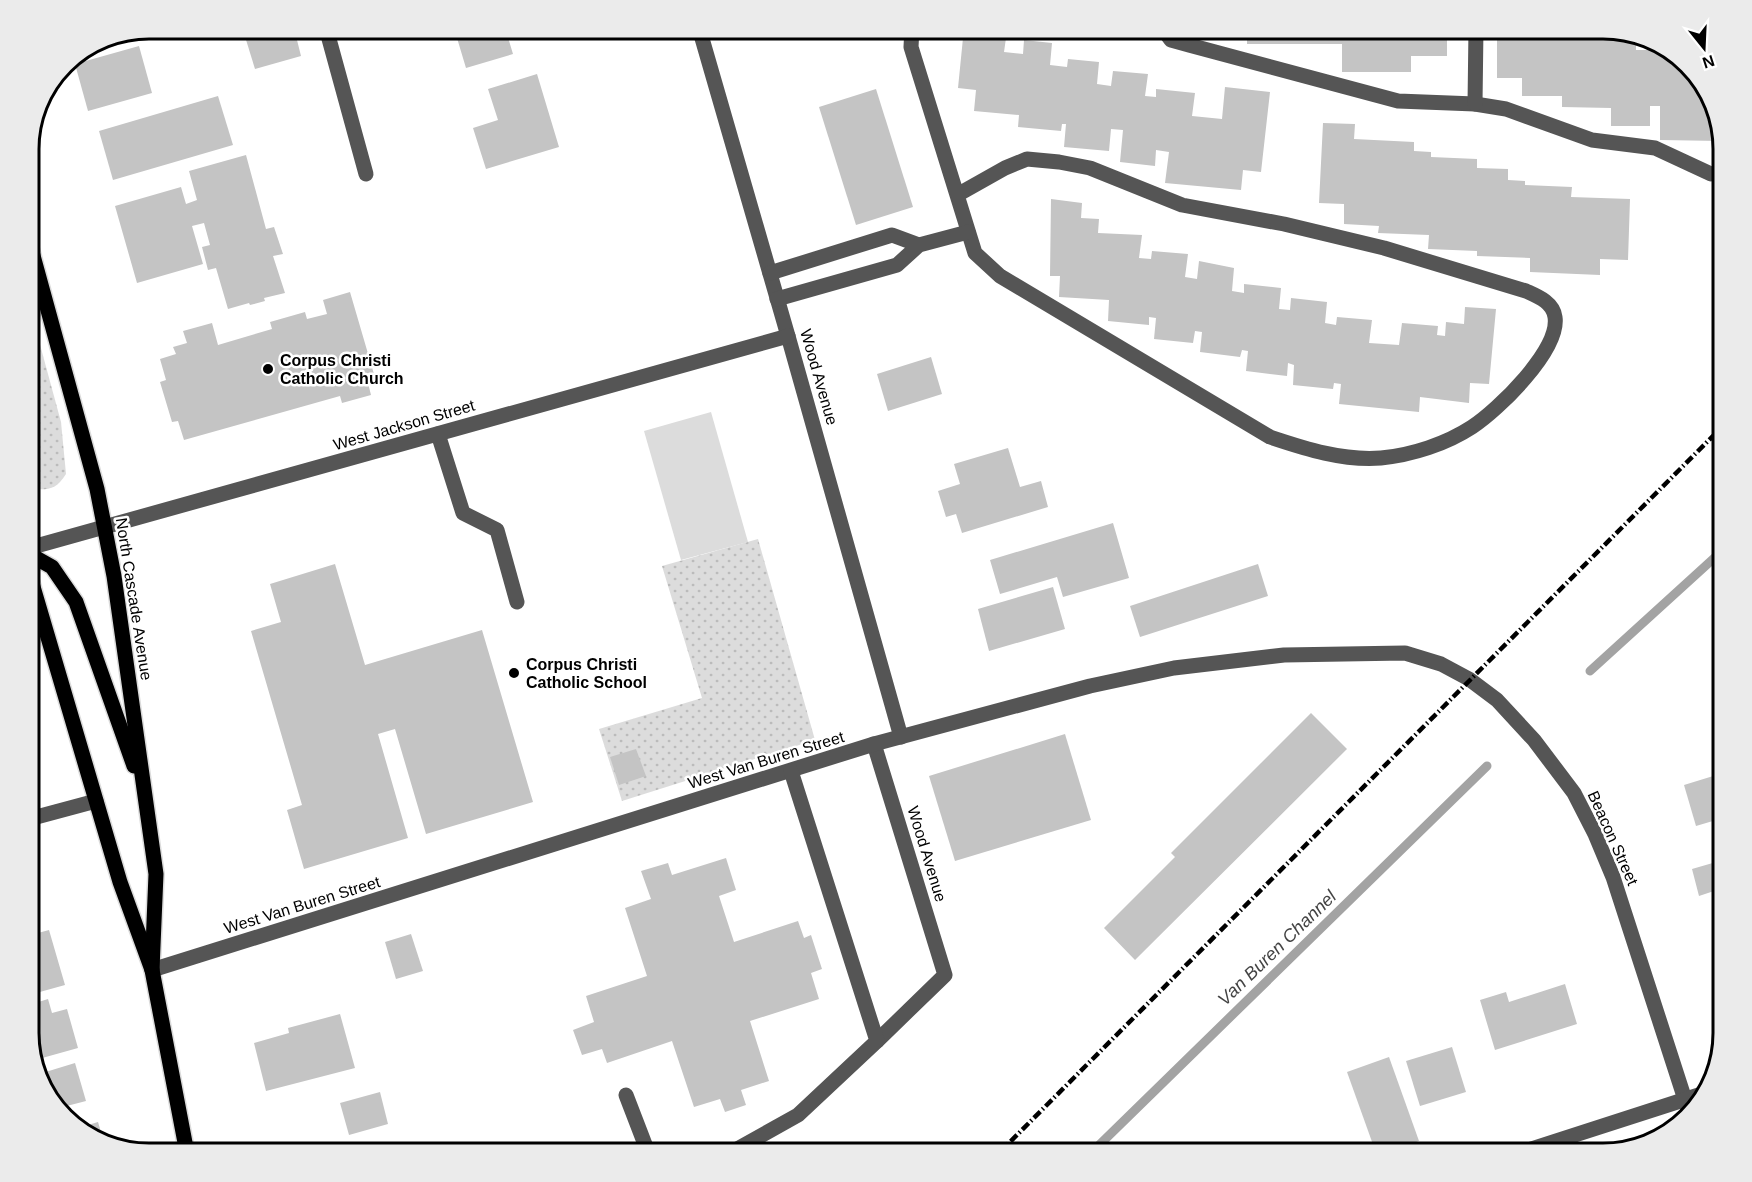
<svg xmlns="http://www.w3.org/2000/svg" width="1752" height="1182" viewBox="0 0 1752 1182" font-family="Arial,sans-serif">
<defs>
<pattern id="grass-dots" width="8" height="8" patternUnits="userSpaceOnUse" patternTransform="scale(1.5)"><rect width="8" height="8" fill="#dcdcdc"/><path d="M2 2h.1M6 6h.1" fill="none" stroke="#bbb" stroke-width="1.8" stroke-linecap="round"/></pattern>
</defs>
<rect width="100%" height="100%" fill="#fff"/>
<g fill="url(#grass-dots)">
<path d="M29 304 61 422 66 474C56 490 49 490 31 489L29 486Z"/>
<path d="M758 539 815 740 622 801 599 729 702 698 662 566Z"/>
</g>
<path fill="#dcdcdc" d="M711 412 748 542 681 560 644 431Z"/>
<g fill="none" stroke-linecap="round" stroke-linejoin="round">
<g stroke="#a3a3a3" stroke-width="9">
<path d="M1590 671 1723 550"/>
<path d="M1091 1153 1487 766"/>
</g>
</g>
<g fill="#c4c4c4">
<path d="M247 28H294L301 56 255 69 243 30Z"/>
<path d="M454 28H514L506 31 513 54 466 68Z"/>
<path d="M964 28H991V36L1006 38 1004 52 1023 54 1024 40 1052 43 1050 65 1067 67 1068 59 1099 62 1097 84 1111 86 1113 71 1148 74 1145 96 1156 97V89L1195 93 1192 116 1222 119 1225 87 1270 92 1261 172 1243 170 1241 190 1165 183 1169 152 1156 150 1155 166 1120 162 1123 130 1111 129 1109 151 1064 147 1066 124H1062L1061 131 1018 127 1019 115 974 111 976 90 958 88Z"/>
<path d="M1247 28H1447V56H1411V72H1342V44H1247Z"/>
<path d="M1497 28H1603L1636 39V50H1671L1707 89 1721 141 1660 140V106H1650V126H1611V108L1562 107V96H1522V78H1497Z"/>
<path d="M139 46 152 93 88 111 75 64Z"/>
<path d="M537 74 559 147 486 169 473 128 498 120 488 89Z"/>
<path d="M876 89 913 207 856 225 819 107Z"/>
<path d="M218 96 233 145 113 180 99 131Z"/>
<path d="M1323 123 1355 124 1354 139 1414 142V151L1431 152V157L1477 159V168L1508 169V180L1525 181V185L1572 187 1571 197 1630 199 1628 260 1600 259V275L1530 272V258L1477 256V251L1428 249 1429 235 1378 233 1379 226 1344 224V204L1319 203Z"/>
<path d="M246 155 266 229 274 227 283 254 273 256 285 293 264 298 265 301 250 305 249 303 228 309 216 268 208 270 202 247 210 245 204 223 192 226 203 264 137 283 115 206 181 187 186 204 197 200 189 171Z"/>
<path d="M1051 199 1082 203 1081 218 1099 219 1098 233 1142 235 1139 258 1151 259 1152 251 1188 254 1185 277 1197 279 1199 261 1234 268 1232 291 1244 293V284L1281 288 1279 309 1290 310 1291 298 1327 302 1325 323 1336 325 1337 317 1372 320 1369 343 1399 345 1402 323 1438 326 1437 335 1445 336 1446 322 1464 324 1465 307 1496 309 1489 384 1470 383 1469 403 1420 397 1419 412 1339 404 1341 384 1334 383 1333 389 1293 385 1294 365 1288 363 1287 376 1246 371 1248 351 1242 350 1240 357 1200 352 1202 332 1195 331 1193 343 1154 339 1156 318 1149 317V325L1108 321 1109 300 1059 297 1060 276H1050Z"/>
<path d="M350 292 376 381 368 383 371 395 342 403 340 396 184 440 178 421 172 422 160 382 166 380 160 359 176 354 173 347 187 343 183 331 212 323 218 345 272 329 270 322 305 312 307 319 327 314 323 300Z"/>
<path d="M931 357 942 394 888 411 877 374Z"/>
<path d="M1008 448 1020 487 1041 481 1048 507 962 533 956 514 946 517 938 491 960 484 954 464Z"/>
<path d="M1113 523 1129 578 1063 597 1057 577 1000 594 990 560Z"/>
<path d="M335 564 365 665 482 630 533 802 426 834 395 729 378 734 408 838 304 869 287 810 302 805 251 631 281 622 270 584Z"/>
<path d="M1258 564 1268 596 1140 637 1130 606Z"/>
<path d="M1053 587 1065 629 989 651 978 609Z"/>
<path d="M1311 713 1347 749 1135 960 1104 928 1175 857 1171 853Z"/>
<path d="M1065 734 1091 820 955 861 929 776Z"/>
<path d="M636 749 646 776 619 785 610 757Z"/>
<path d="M1723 773V818L1696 826 1684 785Z"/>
<path d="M1723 845V888L1699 896 1692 869 1723 860 1719 847Z"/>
<path d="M726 858 736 890 719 896 734 942 798 921 804 938 811 935 822 969 811 973 819 999 750 1021 769 1081 741 1090 746 1105 725 1112 720 1099 694 1107 672 1041 607 1063 602 1049 582 1055 573 1030 594 1022 586 996 647 976 625 908 651 899 641 871 668 863 672 875Z"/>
<path d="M29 859 35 877 29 879Z"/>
<path d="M35 920 38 933 49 930 65 985 29 995V922Z"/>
<path d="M411 934 423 971 396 979 385 942Z"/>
<path d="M1565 984 1577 1024 1495 1050 1480 1000 1506 992 1509 1002Z"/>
<path d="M48 999 52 1013 67 1009 78 1048 35 1060 29 1040V1005Z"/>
<path d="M340 1014 355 1068 266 1091 254 1043 289 1033 288 1028Z"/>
<path d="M1452 1047 1466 1092 1420 1106 1406 1061Z"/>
<path d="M1389 1057 1419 1141 1383 1153H1376L1347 1072Z"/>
<path d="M75 1063 86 1101 59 1108 45 1093 39 1074Z"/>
<path d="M380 1092 388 1124 349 1135 340 1103Z"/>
<path d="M98 1122 103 1139 82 1133 78 1128Z"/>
<path d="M314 1144 317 1153H281Z"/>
</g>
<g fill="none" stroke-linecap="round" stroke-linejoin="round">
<defs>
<g id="major">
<path d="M29 241 97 489 114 576 156 874 152 970"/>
<path d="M29 554 52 567 76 602 134 766"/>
<path d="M29 573 120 882 152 970 187 1153"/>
</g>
</defs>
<use href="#major" stroke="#dbdbdb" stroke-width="18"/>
<g stroke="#555" stroke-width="15">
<path d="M326 28 366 174"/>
<path d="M699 28 788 336 901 737"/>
<path d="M912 28 911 47 975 253 1000 276 1270 437C1306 449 1343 461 1381 458 1412 455 1446 444 1472 427 1498 410 1560 350 1555 317 1553 302 1537 296 1526 291L1384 248 1284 224 1182 205 1090 168 1059 162 1027 159 1005 168 957 195"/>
<path d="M1162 28 1171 40 1189 45 1398 101 1475 104 1506 109 1592 140 1655 148 1711 174"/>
<path d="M1475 104 1476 28"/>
<path d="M770 273 892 235 919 245"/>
<path d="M777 299 897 265 919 245 968 232"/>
<path d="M438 434 463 513 497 530 517 602"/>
<path d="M29 548 788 336"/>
<path d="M874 744 945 975 877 1041"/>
<path d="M29 819 96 801"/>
<path d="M152 970 874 744 1090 686 1174 668 1284 655 1405 653 1441 664 1469 679 1497 700 1534 740 1574 793 1595 834 1613 877 1689 1112"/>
<path d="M626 1095 646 1147 650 1153"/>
<path d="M730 1153 798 1115 877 1041 791 771"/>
<path d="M1519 1153 1705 1093"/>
</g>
<use href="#major" stroke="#000" stroke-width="15"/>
<path stroke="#000" stroke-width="4.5" stroke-dasharray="9 3 1.5 3" stroke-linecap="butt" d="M999 1153 1723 426"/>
</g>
<g fill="#000" stroke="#fff" stroke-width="2">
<circle cx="268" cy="369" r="6"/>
<circle cx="514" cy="673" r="6"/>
</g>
<g text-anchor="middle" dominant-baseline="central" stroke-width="5" stroke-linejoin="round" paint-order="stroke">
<g font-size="16" font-weight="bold" fill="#000" stroke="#fff" text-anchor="start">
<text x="280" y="360">Corpus Christi<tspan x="280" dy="18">Catholic Church</tspan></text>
<text x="526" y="664">Corpus Christi<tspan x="526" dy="18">Catholic School</tspan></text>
</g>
<g font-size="16" fill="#000" stroke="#fff">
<text transform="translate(819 377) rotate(74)">Wood Avenue</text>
<text transform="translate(404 425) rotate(-16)">West Jackson Street</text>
<text transform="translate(134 599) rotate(81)">North Cascade Avenue</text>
<text transform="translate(766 760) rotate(-17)">West Van Buren Street</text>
<text transform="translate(1613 838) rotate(66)">Beacon Street</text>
<text transform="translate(927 854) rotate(73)">Wood Avenue</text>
<text transform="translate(302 905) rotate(-17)">West Van Buren Street</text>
</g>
<g font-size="18" font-style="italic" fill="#444" stroke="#fff">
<text transform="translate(1277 948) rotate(-44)">Van Buren Channel</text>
</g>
</g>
<path d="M0 0H1752V1182H0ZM149 39H1603A110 110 0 0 1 1713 149V1033A110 110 0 0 1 1603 1143H149A110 110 0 0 1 39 1033V149A110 110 0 0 1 149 39Z" fill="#ebebeb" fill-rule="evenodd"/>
<path fill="none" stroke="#000" stroke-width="3" d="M149 39H1603A110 110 0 0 1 1713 149V1033A110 110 0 0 1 1603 1143H149A110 110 0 0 1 39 1033V149A110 110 0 0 1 149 39Z"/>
<g transform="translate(1704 48) rotate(162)" stroke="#ffffff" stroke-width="4.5" paint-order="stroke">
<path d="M0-4.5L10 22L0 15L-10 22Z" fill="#000000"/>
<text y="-9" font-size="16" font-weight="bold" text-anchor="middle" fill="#000000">N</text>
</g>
</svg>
